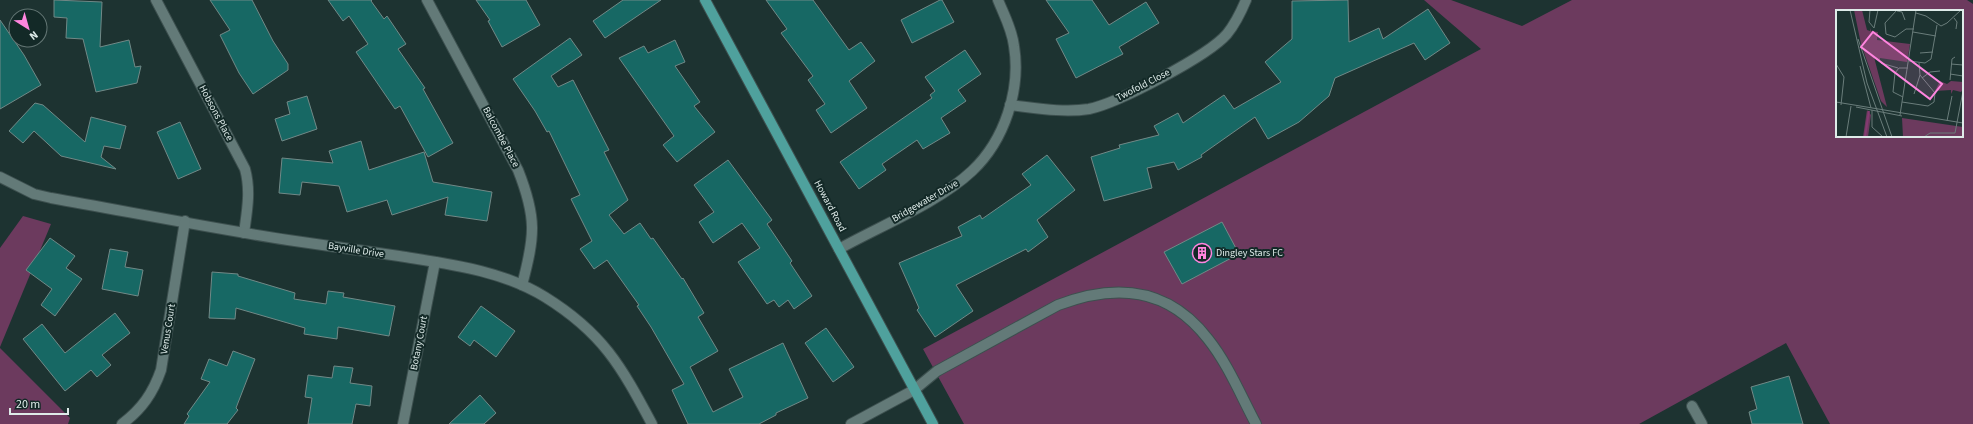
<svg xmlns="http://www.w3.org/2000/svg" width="1973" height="424" viewBox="0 0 1973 424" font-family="'Source Sans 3',sans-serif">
<rect width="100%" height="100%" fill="#1d3331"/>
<g fill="#6c3a5e" fill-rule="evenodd">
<path d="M1424 0H1451L1522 26 1572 0H1967L1973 4V424H1830L1786 343 1639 424H964L923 349 1481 49ZM1837 11H1962V136H1837Z"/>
<path d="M23 216 51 224 0 347V248Z"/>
<path d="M0 348 70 418 68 424H0Z"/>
</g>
<g fill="#176864" stroke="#718987">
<path d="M54 0 102 2 100 47 129 40 135 67 141 66 137 83 96 92 83 39 66 38 67 18 54 17Z"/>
<path d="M210 0H252L273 41 288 64V70L253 94 239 73 220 35 230 30Z"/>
<path d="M328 0H372L371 1 384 19 387 16 406 44 398 49 425 88 423 89 453 143 428 157 400 106 395 109 356 52 368 44 349 16 343 21Z"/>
<path d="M476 0H526L540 25 502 47 488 21 490 20Z"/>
<path d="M623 0H661L605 38 593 21Z"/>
<path d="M766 0H813L849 50 861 42 875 61 849 81 867 108 831 133 816 110 825 104 808 80 813 76 781 33 787 29Z"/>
<path d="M940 0H942L954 22 912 43 901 20Z"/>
<path d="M1046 0H1092L1109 25 1146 2 1159 23 1119 47 1123 54 1076 78 1056 39 1069 33Z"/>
<path d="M1348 0 1349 42 1379 28 1383 39 1428 9 1450 43 1425 60 1414 43 1335 78 1329 96 1299 122 1268 139 1255 117 1201 155 1202 157 1178 170 1174 162 1147 168 1152 188 1104 201 1091 157 1120 148 1119 145 1159 135 1154 126 1178 113 1183 123 1224 95 1234 109 1281 82 1265 62 1292 39V1Z"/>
<path d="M0 20 24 55 41 85 0 109Z"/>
<path d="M570 38 582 55 551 76 558 87 573 80 609 150 604 152 628 200 609 215 624 234 640 223 651 239 653 238 682 279 683 278 704 313 698 317 718 351 690 367 713 412 743 397 729 369 783 343 808 398 776 413V415L759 424H688L672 390 684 384 651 327 637 306 639 305 607 260 594 269 580 249 592 241 571 199 580 195 549 131 547 132 535 111 513 79Z"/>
<path d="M675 40 685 62 675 66 700 102 694 106 715 132 677 162 663 145 674 136 619 58 644 46 648 53Z"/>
<path d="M965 50 981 74 958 90 966 101 941 118 950 133 923 149 917 140 882 164 886 170 859 189 840 162 932 98 930 95 935 91 925 77Z"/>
<path d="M307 96 317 129 282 141 275 119 290 114 287 102Z"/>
<path d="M35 103 43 105 85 142 91 117 126 126 120 149 104 146 101 157 116 169 61 156 34 131 23 143 9 131Z"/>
<path d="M180 122 201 169 178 179 157 132Z"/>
<path d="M361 141 369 170 424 152 433 182 492 192 487 221 445 215 448 197 392 215 387 200 347 212 339 186 302 182 300 195 279 193 282 158 333 163 329 151Z"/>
<path d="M1047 155 1075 190 1037 220 1048 237 1028 252 1026 249 956 285 973 311 935 337 917 310 919 308 899 263 962 236 958 227 980 215 982 219 1031 185 1022 174Z"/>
<path d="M728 160 772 220 767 224 792 261 790 263 812 296 794 309 788 300 779 307 774 300 767 304 738 262 760 248 742 223 713 243 699 222 714 212 694 185Z"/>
<path d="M1222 222 1239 254 1182 284 1164 252Z"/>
<path d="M50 238 75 256 66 268 82 279 55 316 41 305 52 289 26 270Z"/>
<path d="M110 249 128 252 125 267 143 270 138 296 102 289Z"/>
<path d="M212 272 238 274V276L295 293 294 299 326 304 328 291 344 293 343 297 395 306 389 336 338 327 337 339 304 334 305 328 236 308 235 319 209 318Z"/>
<path d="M481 306 515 331 496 357 474 340 470 346 458 337Z"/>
<path d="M115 313 130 333 102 355 111 365 97 377 91 370 65 391 23 339 42 324 65 353Z"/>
<path d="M826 328 854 367 833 382 805 343Z"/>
<path d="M233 351 255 359 236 408 238 410 227 424H184L189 416 187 414 210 382 201 379 209 359 227 366Z"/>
<path d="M334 366 353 368 350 383 372 386 370 406 356 404 352 424H308L312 398 305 397 308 375 332 378Z"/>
<path d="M1789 376 1803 424H1752L1749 412 1757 409 1751 387Z"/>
<path d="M480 395 496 413 484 424H449Z"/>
</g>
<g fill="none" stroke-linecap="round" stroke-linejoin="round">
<defs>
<g id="minor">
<path d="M156 0 245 169C251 191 247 211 244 233"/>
<path d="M427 0 518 170C537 218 535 236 522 285"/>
<path d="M1010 105C1036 108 1063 113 1089 109 1118 103 1208 56 1227 34 1235 24 1241 12 1246 0"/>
<path d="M0 177 34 194 51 198C130 212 209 228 288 240 325 245 362 251 399 256 448 264 501 270 545 297 603 333 621 366 652 424"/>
<path d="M839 249C880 226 938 203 972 171 1005 140 1021 89 1014 46 1012 29 1004 15 998 0"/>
<path d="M1692 406 1702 424"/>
<path d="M122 424C142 409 153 393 161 370L185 221"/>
<path d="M403 424 435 262"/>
<path d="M851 424 914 390 937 371 1058 305C1116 283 1168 287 1208 339 1228 364 1241 396 1256 424"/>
</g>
<path id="major" d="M705 0 933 424"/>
</defs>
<use href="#minor" stroke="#3d504f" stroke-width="12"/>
<use href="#major" stroke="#3d504f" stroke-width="12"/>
<use href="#minor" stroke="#637a78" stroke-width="10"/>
<use href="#major" stroke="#4fa19d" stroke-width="10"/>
</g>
<defs>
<symbol id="building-ring" viewBox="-11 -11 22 22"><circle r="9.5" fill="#132927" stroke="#ff85df" stroke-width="1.5"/><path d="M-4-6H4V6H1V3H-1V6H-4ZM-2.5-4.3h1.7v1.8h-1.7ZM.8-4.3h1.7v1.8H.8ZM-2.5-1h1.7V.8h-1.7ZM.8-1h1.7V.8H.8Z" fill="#ff85df"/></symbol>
</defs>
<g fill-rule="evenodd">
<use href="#building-ring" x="1191" y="242" width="22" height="22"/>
</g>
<g text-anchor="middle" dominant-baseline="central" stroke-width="4" stroke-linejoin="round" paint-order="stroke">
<g font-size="10" fill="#deebe9" stroke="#132927">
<text transform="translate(1143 85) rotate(-27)">Twofold Close</text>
<text transform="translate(216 113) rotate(62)">Hobsons Place</text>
<text transform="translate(501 137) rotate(62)">Balcombe Place</text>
<text transform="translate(925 201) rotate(-30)">Bridgewater Drive</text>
<text transform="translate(830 206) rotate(62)">Howard Road</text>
<text transform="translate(356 250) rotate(9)">Bayville Drive</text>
<text transform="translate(168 329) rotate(-81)">Venus Court</text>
<text transform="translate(419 343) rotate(-79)">Botany Court</text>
</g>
<g font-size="10" fill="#deebe9" stroke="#132927" text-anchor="start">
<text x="1216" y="253">Dingley Stars FC</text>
</g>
</g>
<g transform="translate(1836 10)">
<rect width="127" height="127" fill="#1d3331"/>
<path d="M18 0H26L31 20 34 21 35 18V21L42 22 41 30 74 34 71 52 44 48V51L38 47 51 97 45 91 25 34ZM104 71 111 74 115 71 127 72V79L125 82 117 80 115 84V80L99 81ZM31 100 35 105 32 127H27ZM66 108 127 117V127H67Z" fill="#6c3a5e"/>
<path fill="none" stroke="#843a72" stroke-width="2" d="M29 127 33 101"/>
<path fill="none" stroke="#6a7d7b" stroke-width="1" d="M14 0 31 73 51 127M34 0 33 12 38 18 42 0M61 0 49 13 50 24 59 27 70 19H78M61 1 66 2 69 10M80 3 90 6 105 16 111 13 125 0M118 8 121 12 120 19M77 22 100 26M22 29 56 127M84 43 97 42M73 51 89 53 95 49 101 15M45 53 62 58M0 54 8 67 5 95M115 54 127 55M24 56 35 98M114 64 127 66M86 68 94 62 104 61M114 70 116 49 119 47M78 84 84 65M67 87 57 82 59 63 63 58H72M0 92 127 113M66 92 92 96 98 92 99 83 84 65 83 53M20 97 66 106M36 100V117M64 105 80 0M111 111 116 86M36 117 47 127M10 127 15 96M88 127 94 123H119L127 81"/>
<path fill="#ff85df" fill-opacity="0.15" stroke="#ff85df" stroke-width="2" d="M37 22 106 74 94 89 25 37Z"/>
<rect width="127" height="127" fill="none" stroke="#deebe9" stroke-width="2"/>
</g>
<g transform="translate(28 28) rotate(143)"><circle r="19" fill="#132927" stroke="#647775"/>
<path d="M0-3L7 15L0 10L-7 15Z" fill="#ff85df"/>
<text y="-6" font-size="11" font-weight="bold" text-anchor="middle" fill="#deebe9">N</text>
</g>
<path d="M10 408v6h58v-6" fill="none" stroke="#deebe9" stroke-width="2"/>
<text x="16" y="408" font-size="12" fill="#deebe9" stroke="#132927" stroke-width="3" paint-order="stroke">20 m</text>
</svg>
